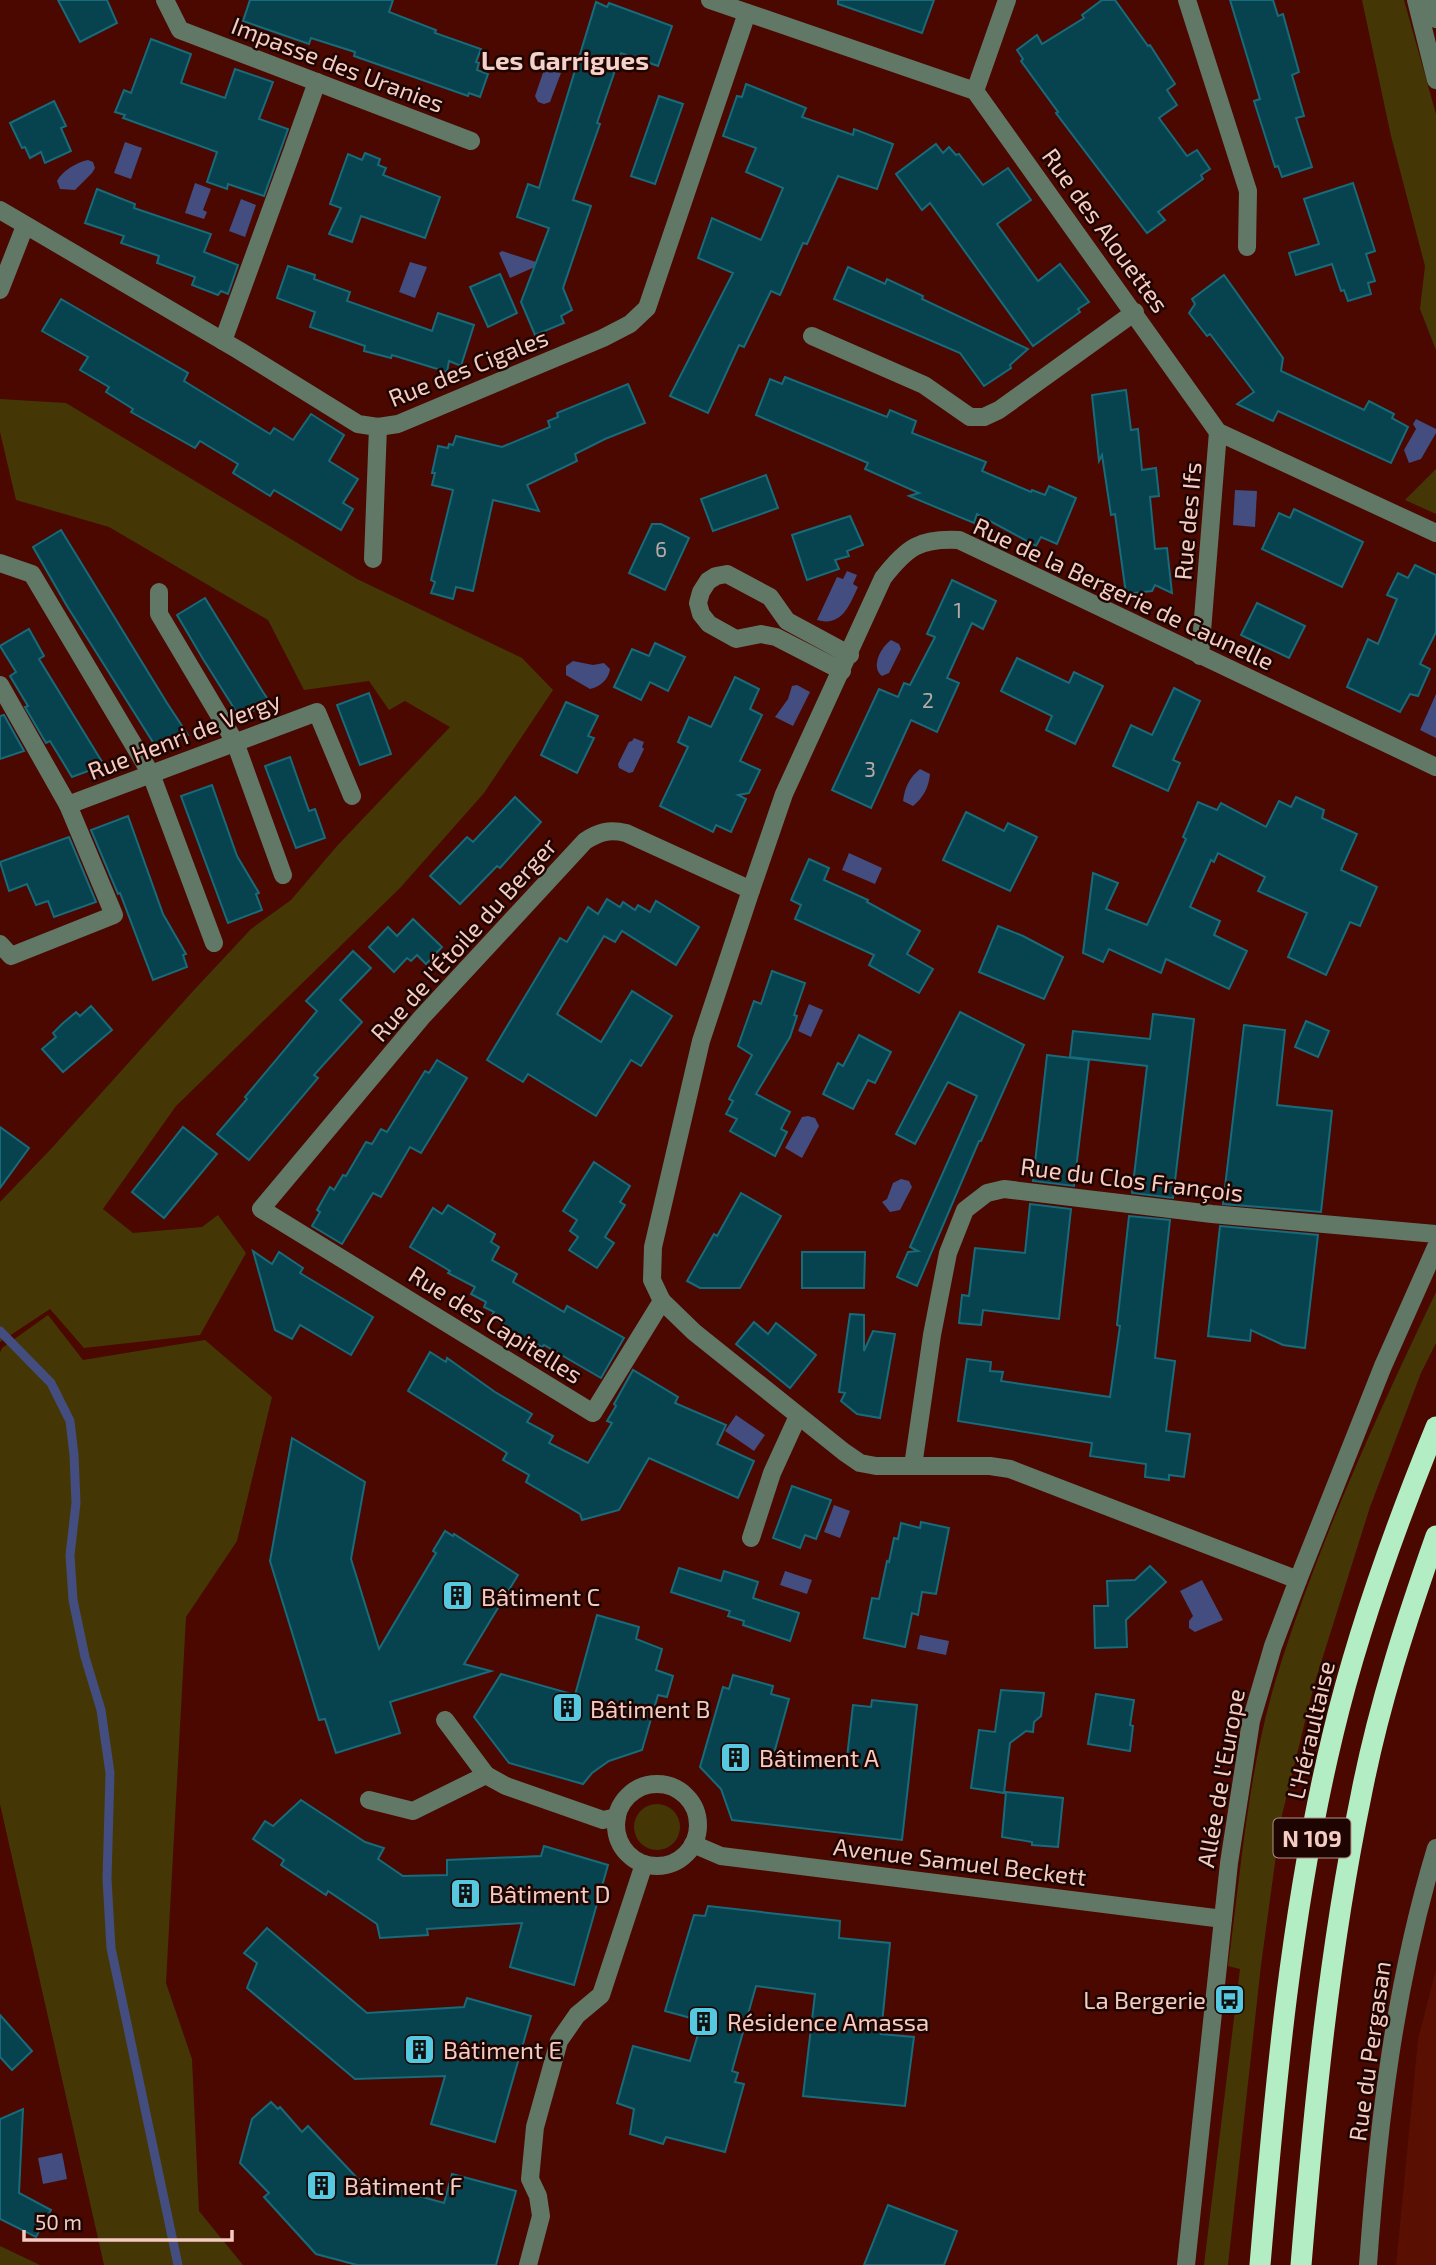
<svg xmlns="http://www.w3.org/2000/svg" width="1436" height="2265" viewBox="0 0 1436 2265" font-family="'Exo 2',sans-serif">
<rect width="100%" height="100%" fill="#4a0800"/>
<path fill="#590f01" d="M1436 1970V2265H1396L1418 2039Z"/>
<g fill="#443705">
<path d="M1362 0H1404L1436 114V350L1420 309 1425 266 1391 136Z"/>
<path d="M0 399 66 403 357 579 522 658 553 690 484 793 400 888 176 1106 103 1209 133 1233 202 1227 218 1215 246 1253 200 1335 84 1348 50 1309 0 1342V1202L50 1150 194 990 251 929 291 900 337 846 450 727 405 701 389 710 369 681 304 690 268 620 109 527 16 500 0 432Z"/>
<path d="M1436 469V514L1405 500Z"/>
<path d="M1436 1292V1343L1421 1373 1370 1507 1314 1685 1281 1819 1261 1965 1228 2265H1204L1240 1969 1228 1966C1241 1871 1248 1771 1276 1679 1317 1546 1376 1417 1436 1292Z"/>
<path d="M48 1315 83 1360 205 1340 272 1397 237 1541 186 1617 166 1983 192 2059 199 2211 243 2265H104L0 1804V1353L2 1348Z"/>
<circle cx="657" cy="1827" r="23"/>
<path d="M0 2246 40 2265H0Z"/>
</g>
<g fill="#434d7f">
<path d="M545 67 561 73 550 102 544 104 538 102 535 96Z"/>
<path d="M125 142 142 148 131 179 114 173Z"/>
<path d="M88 160 93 162 95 168 92 173 75 190 60 189 57 181C62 171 77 162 88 160Z"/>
<path d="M195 183 211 189 203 210 207 212 204 219 185 213Z"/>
<path d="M241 199 256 205 245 237 229 231Z"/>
<path d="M502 251 536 262 537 266 510 278 499 253Z"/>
<path d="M410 262 427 267 415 298 399 292Z"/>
<path d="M1416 419 1436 429V433L1421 459 1409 463 1404 450 1416 429 1413 424Z"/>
<path d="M1235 490 1257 491 1255 527 1233 525Z"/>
<path d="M847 571 857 575 853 584 858 587C849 606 842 627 817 620L837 577 843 579Z"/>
<path d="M891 640 899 644 901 649 889 673 882 676C870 667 881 647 891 640Z"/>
<path d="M573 661 593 665 604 663 610 669C609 679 600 687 590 689L566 675V666Z"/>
<path d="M797 685 810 692 793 726 775 717 788 699 792 686Z"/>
<path d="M1436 694V738L1420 730Z"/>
<path d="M634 738 644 742 642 747 644 749 633 772 629 773 619 768 618 764 629 742 632 741Z"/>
<path d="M920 769 930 774C929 787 923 798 913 806L903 801C905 787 909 778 920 769Z"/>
<path d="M849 853 882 868 875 884 842 870Z"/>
<path d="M809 1004 823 1010 811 1037 798 1031Z"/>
<path d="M808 1116 815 1118 819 1126 802 1158 785 1148 802 1117Z"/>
<path d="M901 1179 909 1181 912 1187 900 1210 890 1212 882 1202 887 1199 893 1183Z"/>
<path d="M736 1415 765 1435 754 1451 725 1431Z"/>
<path d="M834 1505 850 1511 840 1538 824 1532Z"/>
<path d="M785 1571 812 1580 807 1594 780 1585Z"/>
<path d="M1202 1580 1223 1620 1195 1632 1189 1628V1621L1193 1616 1180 1591Z"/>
<path d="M920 1635 949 1641 946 1655 917 1649Z"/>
<path d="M62 2153 67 2179 43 2184 38 2158Z"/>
</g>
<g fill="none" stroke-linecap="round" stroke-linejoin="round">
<path stroke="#434d7f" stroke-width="9" d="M0 1331 51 1383 70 1421 74 1455 76 1503 70 1555 73 1600 85 1657 101 1710 110 1773 107 1879 111 1948 178 2265"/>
</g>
<g fill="#07434e" stroke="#176b7b" stroke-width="2">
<path d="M58 0H107L117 23 80 42Z"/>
<path d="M250 0H393L389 12 436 30 435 33 481 49 476 62 479 63 477 70 488 74 480 97 469 93 468 96 354 56 355 52 311 38 309 44 243 21Z"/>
<path d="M838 0H934L922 33 838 4Z"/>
<path d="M1102 0H1115L1148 46 1150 45 1175 84 1167 90 1177 105 1159 118 1187 156 1197 150 1210 169 1201 175 1203 179 1158 212 1165 220 1147 233 1056 113 1058 112 1021 61 1023 59 1017 50 1037 35 1042 44 1084 18 1082 15Z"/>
<path d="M1230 0H1273L1278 16 1283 14 1299 72 1292 75 1304 116 1296 118 1312 167 1282 177 1278 166 1275 167 1254 101 1260 99Z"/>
<path d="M596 2 607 7 609 3 672 26 658 66 621 53 597 123 600 124 573 200 591 206 563 288 572 310 561 316 564 323 535 335 521 302 549 228 517 217 528 184 539 188Z"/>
<path d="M151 39 191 54 181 83 225 98 235 69 273 82 259 119 288 129 264 196 228 184 227 189 207 182 217 152 123 118 125 115 115 112 124 90 131 93Z"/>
<path d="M746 84 806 108 802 117 853 135 854 129 893 144 877 189 838 176 807 244 803 243 780 295 771 291 744 347 739 345 708 413 670 396 733 273 698 258 712 218 761 240 783 188 746 172 756 148 723 136 737 96 742 97Z"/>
<path d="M659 96 683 104 655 184 631 176Z"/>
<path d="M54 101 66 126 61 128 71 151 45 163 41 152 30 158 25 147 22 148 10 123Z"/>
<path d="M936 144 943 153 949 147 956 155 959 154 983 185 1008 168 1031 200 997 224 1038 281 1060 264 1089 302 1078 309 1080 312 1033 346 930 203 922 210 896 174Z"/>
<path d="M365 153 380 159 378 165 386 168 383 175 440 197 425 238 361 216 352 242 329 234 341 208 330 204 348 154 362 160Z"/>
<path d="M1353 183 1375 251 1366 254 1375 281 1368 283 1371 294 1348 301 1344 290 1341 291 1332 264 1296 275 1289 253 1319 244 1304 199Z"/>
<path d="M97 189 135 204 134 208 211 234 204 252 238 265 228 294 221 291 218 295 192 285 195 277 157 263 159 256 121 243 124 236 85 223Z"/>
<path d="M288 266 315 275 314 279 350 292 347 301 432 331 438 313 474 325 461 366 449 361 447 372 392 355 391 358 364 351 365 346 310 327 315 312 277 298Z"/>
<path d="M848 267 885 284 887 279 923 296 922 299 1028 349 1010 365 1011 368 984 386 960 353 834 299Z"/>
<path d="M500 274 517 313 488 327 470 287Z"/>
<path d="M1224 275 1283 358 1281 371 1364 410 1369 401 1394 414 1392 418 1408 427 1391 463 1278 411 1273 421 1237 404 1254 392 1210 334 1207 336 1189 313 1195 304 1192 299Z"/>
<path d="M61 299 188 373 184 381 270 434 274 428 293 440 311 414 344 435 329 461 358 479 343 503 353 509 341 530 274 490 270 496 233 473 238 464 200 441 195 448 131 412 133 409 106 392 109 387 80 370 88 357 42 331Z"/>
<path d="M785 377 887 417 890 410 916 421 912 433 986 462 982 471 1031 492 1032 490 1045 495 1049 486 1076 498 1057 544 1041 537 1036 546 977 514 974 523 909 496 919 493 865 469 868 463 756 415 770 379 782 384Z"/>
<path d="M628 384 645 423 605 439 575 454 577 461 527 485 539 511 493 500 473 591 456 587 453 599 431 593 435 582 431 580 453 490 432 485 435 473H432L438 446 448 448 449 444 453 445 456 436 502 447 550 427 548 421 558 417 557 413Z"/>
<path d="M1126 390 1131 430 1138 429 1142 470 1156 468 1159 496 1150 497 1155 549 1167 548 1172 593 1155 585 1152 591 1126 594 1115 514 1111 515 1102 455 1099 461 1092 395Z"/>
<path d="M766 475 778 508 713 531 701 499Z"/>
<path d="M1294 509 1363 542 1342 587 1262 549 1279 513 1290 518Z"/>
<path d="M850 516 863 545 847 551 849 556 835 560 839 569 807 580 792 535Z"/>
<path d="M652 524H661L689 538 665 590 629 573Z"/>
<path d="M61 530 167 703 188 735 156 747 67 606 33 547Z"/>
<path d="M1415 565 1436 575V632L1420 664 1430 669 1418 696 1410 694 1400 712 1347 687 1368 639 1378 644 1397 599 1387 595 1398 573 1408 578Z"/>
<path d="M952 580 996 601 983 629 972 623 947 678 959 683 937 732 911 720 871 808 832 790 879 689 898 697 904 683 910 685 935 637 927 634Z"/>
<path d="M205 598 263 692 271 704 239 716 203 659 177 615Z"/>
<path d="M1257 603 1305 626 1289 658 1241 635Z"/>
<path d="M29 629 44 656 39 659 104 765 72 777 50 741 46 743 25 707 28 706 10 676 16 672 0 646Z"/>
<path d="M655 643 685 657 668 691 650 682 641 700 614 687 632 649 649 656Z"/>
<path d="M1017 658 1069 683 1074 672 1103 686 1075 744 1046 730 1052 716 1001 691Z"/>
<path d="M735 677 759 689 750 709 762 715 740 761 760 770 749 793 738 795 746 799 731 832 716 825 713 832 660 806 688 747 678 742 689 717 711 727Z"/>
<path d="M1174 688 1200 701 1173 760 1180 763 1168 791 1113 766 1131 725 1152 735Z"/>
<path d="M369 693 391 754 360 765 337 705Z"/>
<path d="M566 702 598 716 588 736 594 738 577 773 541 755Z"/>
<path d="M4 715 24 751 0 759V716Z"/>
<path d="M290 757 309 811 315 809 325 838 296 848 265 766Z"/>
<path d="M212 785 237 856 259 893 256 894 262 910 228 923 181 796Z"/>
<path d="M515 797 541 822 500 868 497 866 460 904 430 876 467 837 473 842Z"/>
<path d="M1296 797 1324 810 1322 818 1357 834 1341 870 1377 887 1360 926 1350 922 1326 975 1288 957 1307 913 1258 891 1265 877 1218 853 1214 862 1211 860 1190 907 1220 921 1214 935 1247 951 1229 989 1166 959 1161 973 1109 949 1103 962 1083 953 1093 873 1118 883 1106 909 1147 925 1186 839 1183 837 1198 802 1217 810 1221 803 1266 827 1279 801 1291 807Z"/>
<path d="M966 812 1004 831 1008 823 1037 837 1010 891 943 860Z"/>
<path d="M128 816 163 914 186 954 183 955 187 967 153 980 120 893 118 894 91 830Z"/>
<path d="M69 837 96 902 54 917 48 901 36 905 27 884 9 891 0 862Z"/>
<path d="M809 859 829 868 824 880 868 900 867 902 920 931 907 954 933 969 919 993 869 965 874 955 795 919 801 905 791 900Z"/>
<path d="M607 899 620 907 623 902 635 910 638 905 650 912 656 901 699 927 676 965 622 931 615 942 604 936 557 1014 601 1042 632 991 672 1016 641 1066 631 1060 596 1116 528 1074 523 1082 487 1060 560 938 567 942 588 907 598 914Z"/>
<path d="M413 919 442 947 426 964 417 955 411 961 407 958 394 972 369 947 388 927 397 936Z"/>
<path d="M998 926 1023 936 1063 957 1044 999 979 972Z"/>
<path d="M353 951 371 968 340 1000 362 1022 314 1075 318 1078 249 1160 217 1134 247 1099 245 1097 317 1011 306 1001Z"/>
<path d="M772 971 805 983 794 1015 797 1016 790 1037 756 1094 790 1112 781 1129 787 1132 775 1156 730 1131 737 1119 726 1114 733 1101 729 1099 752 1055 738 1046 754 1001 761 1004Z"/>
<path d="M91 1006 112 1030 63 1072 42 1049 56 1037 53 1033 62 1024 76 1012 80 1016Z"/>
<path d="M960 1012 1024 1045 981 1141H979L917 1286 897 1277 908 1252 918 1251 910 1247 977 1096 948 1082 915 1144 896 1134Z"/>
<path d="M1153 1014 1194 1019 1173 1198 1132 1193 1147 1066 1070 1057 1073 1031 1150 1039Z"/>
<path d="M1306 1021 1329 1031 1318 1057 1295 1047Z"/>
<path d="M1244 1025 1285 1030 1277 1105 1332 1111 1321 1212 1223 1204Z"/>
<path d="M859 1035 891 1052 875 1083 868 1080 853 1109 823 1094 838 1063 843 1066Z"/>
<path d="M1047 1055 1089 1060 1074 1186 1033 1181Z"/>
<path d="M437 1060 467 1078 421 1153 410 1147 381 1197 373 1193 342 1244 312 1226 320 1212 317 1210 330 1187 334 1190 343 1175 346 1176 366 1142 372 1144 381 1129 387 1132 425 1071 429 1073Z"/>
<path d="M0 1127 29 1148 0 1188Z"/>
<path d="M183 1127 217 1154 164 1218 132 1192Z"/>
<path d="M594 1162 630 1186 620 1202 625 1205 605 1237 614 1243 597 1268 569 1250 578 1237 570 1231 577 1220 563 1211Z"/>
<path d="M741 1193 781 1216 740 1288H700L687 1281 714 1234 717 1236Z"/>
<path d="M1030 1204 1071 1209 1059 1319 983 1310 981 1325 959 1323 962 1295 969 1296 975 1248 1025 1253Z"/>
<path d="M448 1205 495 1234 491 1242 499 1247 492 1260 517 1274 513 1282 564 1312 567 1306 624 1338 601 1378 544 1345 542 1347 526 1340 505 1328V1325L491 1317 494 1312 484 1307 486 1302 471 1294 475 1287 448 1273 450 1271 410 1247 433 1208 442 1214Z"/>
<path d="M1129 1216 1170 1220 1155 1358 1175 1361 1166 1431 1190 1434 1184 1477 1169 1475V1480L1145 1477 1146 1464 1090 1456 1092 1443 958 1421 967 1359 991 1362 990 1371 1003 1372 1001 1381 1110 1397 1120 1326 1117 1325Z"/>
<path d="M1220 1226 1318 1235 1305 1348 1283 1345 1251 1330 1250 1341 1208 1336Z"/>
<path d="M253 1251 272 1264 279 1252 303 1268 300 1273 373 1317 351 1355 300 1325 292 1339 275 1330Z"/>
<path d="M802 1252H865L864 1288H802Z"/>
<path d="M850 1314 864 1315V1351L873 1331 895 1334 880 1418 857 1414 841 1401 845 1393 839 1392Z"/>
<path d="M754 1322 768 1334 776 1323 816 1355 790 1388 736 1344Z"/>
<path d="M430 1352 446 1362 447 1358 495 1392 532 1414 527 1422 553 1436 549 1443 588 1463 612 1423 607 1421 616 1406 614 1404 633 1370 678 1397 675 1403 726 1425 717 1444 754 1461 738 1498 649 1458 619 1510 582 1520 580 1514 526 1482 529 1475 503 1460 507 1453 408 1391Z"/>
<path d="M292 1438 365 1482 351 1559 379 1649 436 1553 433 1551 445 1531 453 1536 454 1534 518 1575 464 1664 491 1671 390 1702 400 1733 336 1753 325 1719 319 1720 270 1561Z"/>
<path d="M792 1486 831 1500 816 1539 805 1535 800 1548 773 1538Z"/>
<path d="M921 1522 949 1528 936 1594 922 1592 918 1615 912 1613 905 1647 864 1638 872 1598 879 1599 887 1561 889 1562 894 1538 898 1539 901 1523 920 1528Z"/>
<path d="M1150 1566 1166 1582 1126 1620 1127 1647 1095 1648 1094 1606H1108L1107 1581 1135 1580Z"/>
<path d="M679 1568 721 1581 724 1571 758 1582 753 1598 799 1613 790 1641 743 1625 744 1621 728 1616 730 1611 671 1592Z"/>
<path d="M597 1615 639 1627 636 1639 662 1649 656 1670 673 1676 667 1697 658 1695 642 1750 609 1761 592 1773 583 1784 509 1763 474 1717 501 1674 575 1695Z"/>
<path d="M733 1675 773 1686 771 1694 789 1699 773 1757 846 1766 853 1705 871 1707 872 1700 917 1705 902 1840 732 1820 721 1789 700 1767 723 1687 729 1689Z"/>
<path d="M1001 1690 1044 1693 1041 1716 1034 1722 1033 1732 1026 1731 1010 1743 1004 1793 971 1788 979 1730 995 1732Z"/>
<path d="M1096 1694 1134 1700 1130 1725 1133 1726 1130 1751 1088 1744Z"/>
<path d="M1006 1792 1063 1798 1058 1847 1032 1845V1842L1002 1837Z"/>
<path d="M301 1800 365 1842 384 1848 378 1859 403 1876 447 1875V1860L541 1856 544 1846 608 1865 574 1985 510 1967 522 1923 427 1929 428 1935 380 1938 377 1924 328 1891 326 1895 281 1865 284 1860 253 1839 265 1821 273 1826Z"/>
<path d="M708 1906 840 1921 839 1938 890 1943 881 2034 914 2037 905 2106 803 2096 815 1994 756 1986 732 2071 738 2073 735 2082 744 2084 725 2152 666 2137 663 2144 630 2134 634 2109 617 2103 633 2046 690 2061 702 2021 665 2011 694 1915 705 1916Z"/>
<path d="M267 1928 367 2013 464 2007 467 1998 531 2016 495 2142 431 2124 445 2076 355 2079 247 1988 257 1963 244 1953Z"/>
<path d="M0 2015 32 2051 12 2070 0 2057Z"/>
<path d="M271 2102 278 2109 280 2107 302 2132 308 2126 358 2179 444 2203 452 2174 516 2191 496 2265H357L316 2254 264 2197 269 2193 240 2163 252 2119Z"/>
<path d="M23 2109 19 2193 51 2210 36 2237 0 2219V2119Z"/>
<path d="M888 2205 957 2231 944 2265H864Z"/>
</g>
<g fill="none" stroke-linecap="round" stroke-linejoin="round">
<g stroke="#617867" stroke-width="18">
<path d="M165 0 180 30 471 141"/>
<path d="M710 0 975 91 1218 432 1436 533"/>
<path d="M1187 0 1248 191 1247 247"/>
<path d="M1416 0 1436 80"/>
<path d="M1429 0 1436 19"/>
<path d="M975 91 1007 0"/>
<path d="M294 146 317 82"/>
<path d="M0 210 240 351 358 424 378 427 398 424 603 338 630 324 647 308 747 13"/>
<path d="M0 290 25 226"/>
<path d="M812 336 924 385 970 417H984L999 410 1135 312"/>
<path d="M223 341 293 149"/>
<path d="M373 559 378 427"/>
<path d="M0 563 32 574 151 774 214 943"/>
<path d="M159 592V614L235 742 283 875"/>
<path d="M1200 656 1218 432"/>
<path d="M842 671 776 637 761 634 736 639 709 624 701 614 698 603 701 592 708 581 716 576 727 574 770 597 787 621 850 655"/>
<path d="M0 685 68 805"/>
<path d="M0 944 11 956 114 915 68 805 317 712 352 796"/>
<path d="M662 1301 593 1413 261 1209 422 1017 585 841C599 832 609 829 626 833L751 890"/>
<path d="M913 1466 932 1335 948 1253 965 1210 987 1193 1004 1189 1212 1214 1436 1234"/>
<path d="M751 1538 772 1473 798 1416"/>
<path d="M1298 1580 1010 1469 990 1466H876L860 1463 844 1452 694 1332 662 1301 652 1280 653 1247 701 1041 751 890 784 794 883 578C907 547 920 538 959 540L1436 767"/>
<path d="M445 1720 486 1775"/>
<circle cx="657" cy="1825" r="41"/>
<path d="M369 1800 413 1811 486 1775 506 1786 603 1820 617 1817"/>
<path d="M693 1844 721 1856 1223 1919"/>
<path d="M528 2265 541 2216 538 2196 530 2179 535 2127 559 2041 577 2015 601 1995 644 1864"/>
<path d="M1186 2265 1229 1863 1251 1721 1273 1646 1298 1580 1383 1366 1436 1247"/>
<path d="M1368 2265C1378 2124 1395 1983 1436 1848"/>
</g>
<g stroke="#b2edc4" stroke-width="21">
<path d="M1260 2265C1275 2087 1291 1908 1333 1734 1358 1629 1395 1527 1436 1427"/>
<path d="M1301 2265C1314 2108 1329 1951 1361 1796 1378 1708 1406 1621 1436 1536"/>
</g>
</g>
<defs>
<symbol id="building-square" viewBox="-11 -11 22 22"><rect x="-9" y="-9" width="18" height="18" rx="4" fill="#56c9e1" stroke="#1f0502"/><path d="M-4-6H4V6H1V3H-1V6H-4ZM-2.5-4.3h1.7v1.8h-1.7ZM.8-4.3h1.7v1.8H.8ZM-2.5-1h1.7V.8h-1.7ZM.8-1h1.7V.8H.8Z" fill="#111"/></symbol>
<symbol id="bus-square" viewBox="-11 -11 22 22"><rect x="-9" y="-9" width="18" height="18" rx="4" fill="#56c9e1" stroke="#1f0502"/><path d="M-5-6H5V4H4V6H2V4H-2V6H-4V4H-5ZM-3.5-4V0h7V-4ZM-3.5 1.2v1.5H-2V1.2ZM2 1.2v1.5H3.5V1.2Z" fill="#111"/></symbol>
</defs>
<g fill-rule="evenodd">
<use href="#building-square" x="440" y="1578" width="35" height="35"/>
<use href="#building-square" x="550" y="1690" width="35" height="35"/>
<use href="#building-square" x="718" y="1740" width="35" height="35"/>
<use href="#building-square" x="448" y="1876" width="35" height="35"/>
<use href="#bus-square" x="1212" y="1982" width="35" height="35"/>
<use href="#building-square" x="686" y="2004" width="35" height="35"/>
<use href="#building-square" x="402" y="2032" width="35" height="35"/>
<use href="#building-square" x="304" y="2168" width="35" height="35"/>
</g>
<g text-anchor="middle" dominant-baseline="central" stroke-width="5" stroke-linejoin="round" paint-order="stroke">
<g font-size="21" fill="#baaaa5">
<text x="661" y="548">6</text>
<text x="958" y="609">1</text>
<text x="928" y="699">2</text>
<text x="870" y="768">3</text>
</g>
<rect fill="#1f0502" stroke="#b59088" stroke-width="2" x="1273.5" y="1818.5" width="77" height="39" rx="5"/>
<g font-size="23" font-weight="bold" fill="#f5ccc2">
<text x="1312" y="1838">N 109</text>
</g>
<g font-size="24" fill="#f5ccc2" stroke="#1f0502">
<text transform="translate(338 64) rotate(21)">Impasse des Uranies</text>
<text transform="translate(1106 230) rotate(54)">Rue des Alouettes</text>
<text transform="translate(468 367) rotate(-22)">Rue des Cigales</text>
<text transform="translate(1187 521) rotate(-85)">Rue des Ifs</text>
<text transform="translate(1124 593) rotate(25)">Rue de la Bergerie de Caunelle</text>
<text transform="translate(184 735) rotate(-21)">Rue Henri de Vergy</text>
<text transform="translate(463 939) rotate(-48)">Rue de l'Étoile du Berger</text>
<text transform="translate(1132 1179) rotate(7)">Rue du Clos François</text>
<text transform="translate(496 1324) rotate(32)">Rue des Capitelles</text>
<text transform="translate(1310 1730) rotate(-77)">L'Héraultaise</text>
<text transform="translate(1220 1778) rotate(-80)">Allée de l'Europe</text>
<text transform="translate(960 1861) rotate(7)">Avenue Samuel Beckett</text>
<text transform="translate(1369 2051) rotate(-82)">Rue du Pergasan</text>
</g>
<g font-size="24" fill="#f5ccc2" stroke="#1f0502" text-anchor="start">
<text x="481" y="1596">Bâtiment C</text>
<text x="590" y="1708">Bâtiment B</text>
<text x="759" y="1757">Bâtiment A</text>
<text x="489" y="1893">Bâtiment D</text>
<text x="1206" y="1999" text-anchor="end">La Bergerie</text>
<text x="727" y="2021">Résidence Amassa</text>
<text x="443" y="2049">Bâtiment E</text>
<text x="344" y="2185">Bâtiment F</text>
</g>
<g font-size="26" font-weight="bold" fill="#f4d2ca" stroke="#1f0502">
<text x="565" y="59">Les Garrigues</text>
</g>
</g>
<path d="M24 2230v10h208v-10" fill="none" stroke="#f5ccc2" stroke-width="3.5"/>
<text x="35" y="2230" font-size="21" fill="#f5ccc2" stroke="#1f0502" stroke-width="5" paint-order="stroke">50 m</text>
</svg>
